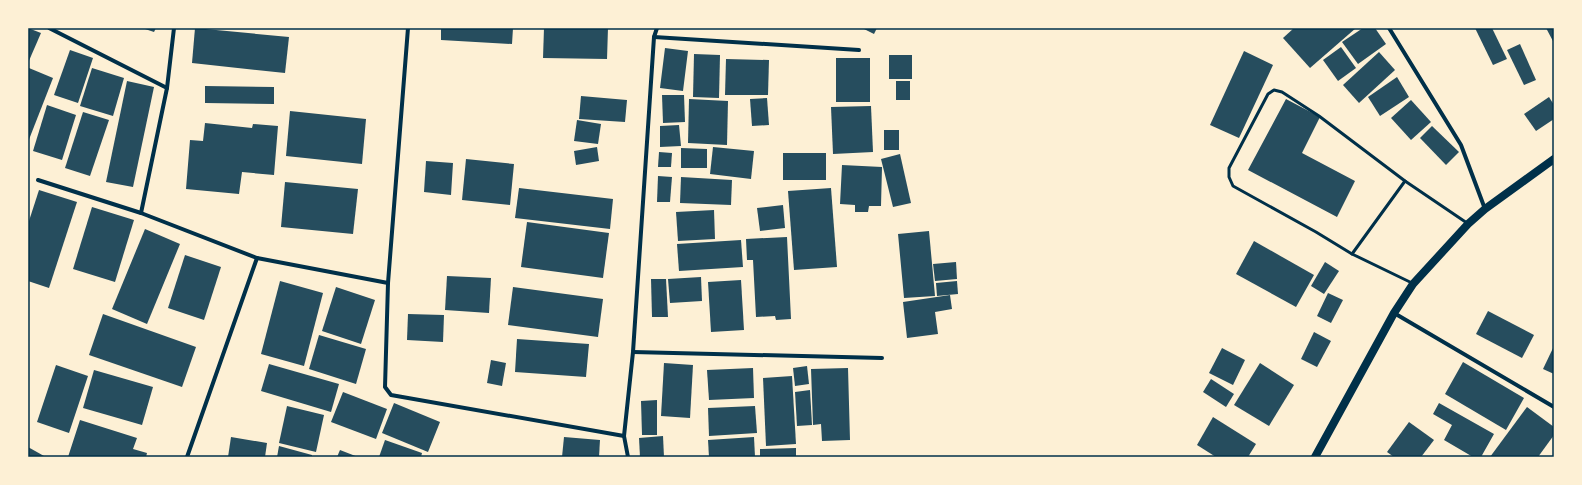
<svg xmlns="http://www.w3.org/2000/svg" width="1582" height="485" viewBox="0 0 1582 485" font-family="'Exo 2',sans-serif">
<rect width="100%" height="100%" fill="#fdf0d5"/>
<g fill="#264d5e">
<path d="M28 28 41 33 28 63Z"/>
<path d="M142 28H156L154 32Z"/>
<path d="M195 28 289 37 285 73 192 63Z"/>
<path d="M441 28H513L512 44 441 40Z"/>
<path d="M544 28H608L607 59 543 58Z"/>
<path d="M862 28H877L874 34Z"/>
<path d="M1294 28H1356L1310 68 1283 38Z"/>
<path d="M1363 28H1375L1386 44 1358 64 1342 42Z"/>
<path d="M1475 28H1492L1507 59 1493 65Z"/>
<path d="M1546 28H1554V43Z"/>
<path d="M1520 44 1536 80 1524 85 1507 50Z"/>
<path d="M1341 47 1356 68 1338 81 1323 60Z"/>
<path d="M665 48 688 51 683 91 660 88Z"/>
<path d="M70 50 93 58 78 103 54 95Z"/>
<path d="M1244 51 1273 65 1239 138 1210 125Z"/>
<path d="M1379 52 1395 70 1359 103 1343 85Z"/>
<path d="M694 54 720 55 719 98 693 97Z"/>
<rect x="889" y="55" width="23" height="24"/>
<rect x="836" y="58" width="34" height="44"/>
<path d="M726 59 769 60 768 95H725Z"/>
<path d="M29 68 53 78 28 142V70Z"/>
<path d="M92 68 124 78 113 116 80 106Z"/>
<path d="M1397 77 1409 97 1380 116 1368 97Z"/>
<path d="M127 81 154 87 133 187 106 182Z"/>
<rect x="896" y="81" width="14" height="19"/>
<path d="M205 86 274 87V104L205 103Z"/>
<path d="M662 95H684L685 122 663 123Z"/>
<path d="M581 96 627 100 625 122 579 119Z"/>
<path d="M1549 97 1554 105V119L1536 131 1524 114Z"/>
<path d="M767 98 769 125 752 126 750 99Z"/>
<path d="M689 99 728 101 727 145 688 143Z"/>
<path d="M1286 99 1320 117 1302 153 1355 181 1337 217 1248 170Z"/>
<path d="M1411 100 1431 122 1411 140 1391 118Z"/>
<path d="M47 105 76 115 62 160 33 151Z"/>
<path d="M871 106 873 152 833 154 831 107Z"/>
<path d="M290 111 366 119 362 164 286 156Z"/>
<path d="M83 112 109 120 90 176 65 168Z"/>
<path d="M577 120 601 124 598 144 574 141Z"/>
<path d="M205 123 252 128 253 124 278 126 274 175 242 172 239 194 186 189 190 140 203 141Z"/>
<path d="M679 125 681 146 660 147V126Z"/>
<path d="M1432 126 1459 152 1446 165 1420 138Z"/>
<rect x="884" y="130" width="15" height="20"/>
<path d="M597 147 599 161 576 165 574 151Z"/>
<path d="M713 147 754 151 751 179 710 174Z"/>
<path d="M681 148 707 149V168H681Z"/>
<path d="M659 152 672 153 671 167H658Z"/>
<rect x="783" y="153" width="43" height="27"/>
<path d="M900 154 911 203 893 207 881 159Z"/>
<path d="M466 159 514 164 510 205 462 200Z"/>
<path d="M426 161 453 163 451 195 424 192Z"/>
<path d="M842 165 882 167 881 206H869L868 212H855V205L840 204Z"/>
<path d="M658 176 672 177 670 202H657Z"/>
<path d="M681 177 732 180 731 205 680 203Z"/>
<path d="M285 182 358 189 353 234 281 227Z"/>
<path d="M519 188 613 199 610 229 515 218Z"/>
<path d="M831 188 837 267 794 270 788 191Z"/>
<path d="M39 190 77 202 49 288 28 281V224Z"/>
<path d="M783 205 785 228 760 231 757 208Z"/>
<path d="M92 207 134 220 115 282 73 269Z"/>
<path d="M714 210 715 239 678 241 676 212Z"/>
<path d="M527 222 609 233 603 278 521 267Z"/>
<path d="M145 229 180 244 147 324 112 309Z"/>
<path d="M929 231 935 296 904 298 898 234Z"/>
<path d="M787 237 791 319 776 320 775 316 756 317 753 260H747L746 239Z"/>
<path d="M741 240 743 267 679 271 677 244Z"/>
<path d="M1254 241 1314 275 1296 307 1236 274Z"/>
<path d="M185 255 221 267 204 320 168 308Z"/>
<path d="M956 262 957 279 935 281 933 264Z"/>
<path d="M1325 262 1339 271 1324 294 1311 286Z"/>
<path d="M447 276 491 278 489 313 445 310Z"/>
<path d="M701 277 702 301 670 303 668 279Z"/>
<path d="M651 279H666L668 317H652Z"/>
<path d="M741 280 744 330 711 332 708 282Z"/>
<path d="M280 281 323 293 304 366 261 354Z"/>
<path d="M957 281 958 294 937 296 936 283Z"/>
<path d="M336 287 375 300 361 344 322 331Z"/>
<path d="M513 287 603 299 598 337 508 325Z"/>
<path d="M1328 293 1343 300 1331 323 1317 316Z"/>
<path d="M950 295 952 309 935 312 938 334 907 338 903 302Z"/>
<path d="M1488 311 1534 335 1522 358 1476 334Z"/>
<path d="M103 314 196 347 182 387 89 355Z"/>
<path d="M408 314 444 315 443 342 407 340Z"/>
<path d="M1314 332 1331 341 1317 367 1301 359Z"/>
<path d="M319 335 366 349 356 384 309 369Z"/>
<path d="M517 339 589 344 586 377 515 372Z"/>
<path d="M1554 346V374L1543 369Z"/>
<path d="M1222 348 1245 360 1233 385 1209 373Z"/>
<path d="M491 360 506 363 502 386 487 383Z"/>
<path d="M1463 362 1524 398 1506 430 1445 394Z"/>
<path d="M664 363 693 365 690 418 661 416Z"/>
<path d="M1260 363 1294 385 1269 426 1234 405Z"/>
<path d="M269 364 339 384 331 412 261 391Z"/>
<path d="M56 365 88 376 69 433 37 422Z"/>
<path d="M807 366 809 384 795 386 793 368Z"/>
<path d="M753 368 754 398 709 400 707 370Z"/>
<path d="M848 368 850 440 822 441 821 424 813 425 811 369Z"/>
<path d="M94 370 153 387 142 425 83 408Z"/>
<path d="M792 376 796 444 766 446 763 378Z"/>
<path d="M1211 379 1234 394 1226 407 1203 392Z"/>
<path d="M810 390 812 425 797 426 795 392Z"/>
<path d="M343 392 387 409 376 439 331 422Z"/>
<path d="M657 400V435H642L641 401Z"/>
<path d="M394 403 440 422 428 452 382 433Z"/>
<path d="M1439 403 1494 434 1481 457H1473L1444 440 1452 425 1433 414Z"/>
<path d="M287 406 324 415 316 452 279 443Z"/>
<path d="M755 406 757 433 709 436 708 408Z"/>
<path d="M1527 407 1554 427V435L1538 457H1490Z"/>
<path d="M1213 417 1256 444 1248 457H1216L1197 445Z"/>
<path d="M80 420 137 438 133 449 147 453 146 457H68Z"/>
<path d="M1409 422 1434 440 1421 457H1394L1387 452Z"/>
<path d="M663 436 664 457H640L639 438Z"/>
<path d="M231 437 267 443 265 457H228Z"/>
<path d="M564 437 600 440 599 457H562Z"/>
<path d="M754 437 755 457H709L708 440Z"/>
<path d="M385 440 422 453 421 457H379Z"/>
<path d="M279 446 312 455V457H277Z"/>
<path d="M28 447 44 456V457H28Z"/>
<path d="M796 448V457H760V449Z"/>
<path d="M340 450 358 457H337Z"/>
</g>
<g fill="none" stroke-linecap="round" stroke-linejoin="round">
<g stroke="#003049" stroke-width="3">
<path d="M1352 254 1405 181"/>
<path d="M1412 283 1352 254 1316 232 1233 186 1229 177V168L1268 94 1274 90 1282 92 1319 116 1405 181 1467 223"/>
</g>
<g stroke="#003049" stroke-width="4">
<path d="M49 28 167 88"/>
<path d="M408 28 388 283 385 387 391 395 624 436"/>
<path d="M1389 28 1461 145 1485 209"/>
<path d="M654 37 859 50"/>
<path d="M38 180 141 213 257 258 388 283"/>
<path d="M141 213 167 88 174 28"/>
<path d="M1394 313 1554 407"/>
<path d="M633 352 882 358"/>
<path d="M187 457 257 258"/>
<path d="M628 457 624 436 633 352 654 37 657 28"/>
</g>
<path stroke="#003049" stroke-width="8" d="M1315 457 1394 313 1413 284 1468 224 1485 209 1554 159"/>
</g>
<rect width="1582" height="485" fill="none" stroke="#fdf0d5" stroke-width="58"/>
<rect x="29" y="29" width="1524" height="427" fill="none" stroke="#003049" stroke-width="1.5"/>
</svg>
